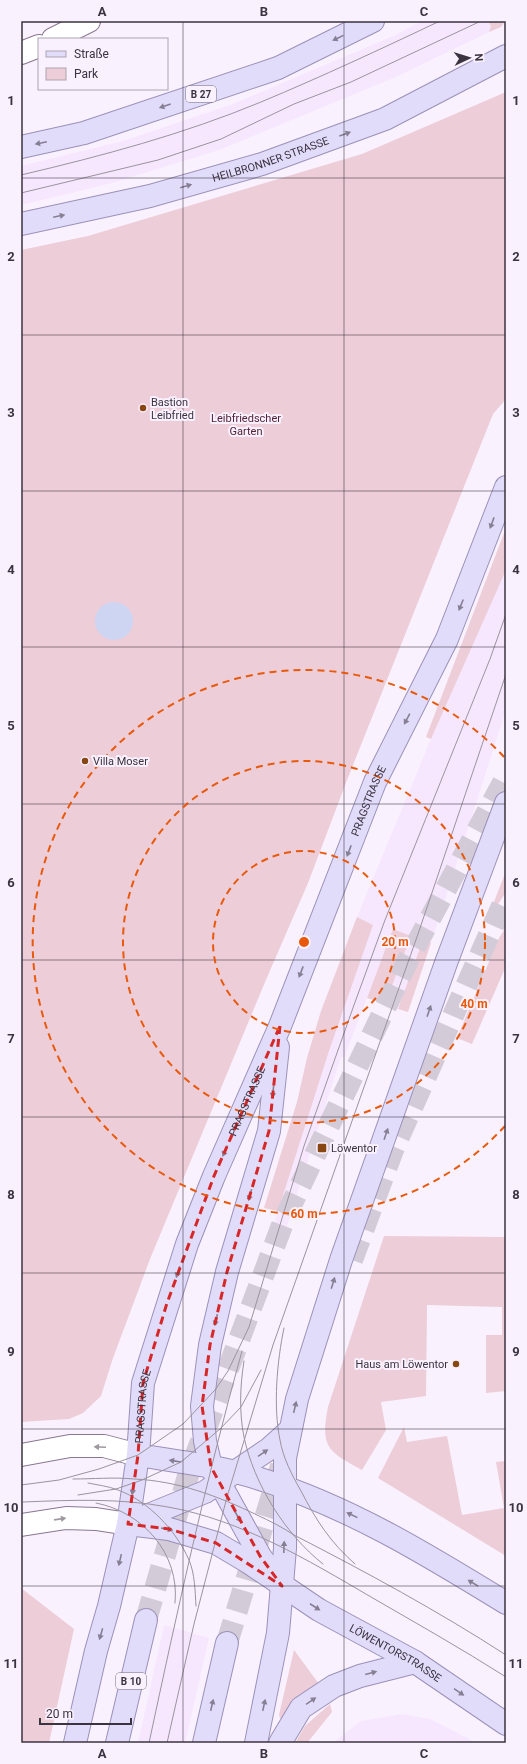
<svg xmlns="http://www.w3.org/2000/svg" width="527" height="1764" viewBox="0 0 527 1764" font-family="Roboto,sans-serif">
<rect width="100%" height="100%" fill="#f9f1fd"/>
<g fill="#f6e7fe">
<path d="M422 21H488L491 26 489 32 396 77 219 150 112 183 21 205V166L123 141 233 104 393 36Z"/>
<path d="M506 570V710L431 943 423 941 398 1009 385 1004 411 936 393 929 344 1058 341 1057 282 1241 271 1238 278 1211 329 1051 373 925 357 917 431 739Z"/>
<path d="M164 1625 209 1638 185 1743H138Z"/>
<path d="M402 1714 430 1719 477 1743H333L361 1721Z"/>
</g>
<g fill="#eccdd8">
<path d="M488 21H505L501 27 489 32 491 26Z"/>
<path d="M506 92V399L493 414 347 780 308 883 265 982 150 1259 113 1358 101 1396 83 1413 69 1419 21 1422V250L88 236 362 154Z"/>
<path d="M506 528V570L431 739 426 737Z"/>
<path d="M506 871V892L493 912H490Z"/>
<path d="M357 917 373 925 329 1051 278 1211 264 1208 297 1102 307 1058 321 1011Z"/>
<path d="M506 927V966L472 1044 457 1038 499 938Z"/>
<path d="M393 929 411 936 385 1004 367 998Z"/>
<path d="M423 940 431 943 408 1012 398 1009Z"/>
<path d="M384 1236 506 1237V1391L486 1393V1335H502V1307L427 1305 426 1396 381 1402 386 1430 362 1470C328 1452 320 1447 328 1407Z"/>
<path d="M404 1427 407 1442 447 1436 462 1515 504 1508 496 1462 506 1461V1556L378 1478Z"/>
<path d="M21 1588 74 1629 49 1743H21Z"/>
<path d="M294 1650 319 1684 285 1718H280L279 1715Z"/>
<path d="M330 1704 332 1712 307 1743H295L305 1726Z"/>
</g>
<circle fill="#ced5f3" cx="114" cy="621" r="19"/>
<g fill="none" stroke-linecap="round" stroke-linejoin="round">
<g stroke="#d3cbd7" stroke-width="22" stroke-dasharray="22 11" stroke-linecap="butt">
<path d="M352 1260 393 1150 506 897"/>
<path d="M146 1620 188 1476 284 1220 409 958 506 777"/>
<path d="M227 1643 281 1466"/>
</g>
<defs>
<g id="minor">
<path d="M53 39 89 21"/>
<path d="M21 53 39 46"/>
<path d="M21 1455 70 1446H104L138 1455"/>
<path d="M21 1525 66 1518 96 1519 128 1524"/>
</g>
<g id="major">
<path d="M21 147 84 133 278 68 373 21"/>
<path id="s1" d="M21 224 150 196 262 164 385 119 506 56"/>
<path d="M278 1047 269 1131 227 1272 210 1345 202 1406 205 1441 211 1467 260 1556 282 1586"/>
<path d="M138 1455C179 1462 221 1466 260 1479 348 1506 428 1555 506 1603"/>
<path d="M129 1523 205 1492 269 1449 289 1431"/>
<path id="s2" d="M128 1524 169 1529 216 1543 248 1562 319 1610 415 1662 506 1724"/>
<path id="s3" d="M75 1743 96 1651 109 1606 128 1524 138 1455 143 1383 187 1244 214 1176 280 1026 375 782 447 639 506 487"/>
<path d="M117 1743 146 1620"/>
<path d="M204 1743 227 1643"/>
<path d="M256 1743 278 1633 285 1548V1458L297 1399 341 1260 446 963 506 803"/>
<path d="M280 1743 301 1708 334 1686 360 1676 415 1662"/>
</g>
</defs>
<use href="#minor" stroke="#897792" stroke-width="24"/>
<use href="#major" stroke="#9b91b8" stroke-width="24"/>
<use href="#minor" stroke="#fff" stroke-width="22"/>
<use href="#major" stroke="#e2dcfb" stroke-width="22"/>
<g stroke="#9b939f" stroke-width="1">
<path d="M21 175C102 156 184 134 261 102 321 77 381 49 440 21"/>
<path d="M21 193 158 160 221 139 294 104 351 82 481 21"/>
<path d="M284 1328C277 1361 273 1407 280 1440 283 1458 292 1475 301 1491 316 1520 330 1542 355 1564"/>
<path d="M244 1361C240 1386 239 1412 244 1437 254 1484 285 1534 323 1564"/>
<path d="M73 1479C93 1479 114 1477 134 1479 178 1481 218 1496 257 1515 270 1521 282 1527 294 1535 366 1572 438 1611 506 1655"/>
<path d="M88 1483C97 1485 108 1486 118 1490 148 1501 176 1530 189 1560 195 1574 195 1591 196 1606"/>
<path d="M21 1485 59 1480 99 1469 138 1455 183 1424 215 1390 228 1371 249 1327 304 1146 354 1005 385 920 490 659 506 614"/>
<path d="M78 1495 116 1489 142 1480 181 1462 220 1429 241 1407 261 1370"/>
<path d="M23 1502C73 1500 119 1498 168 1507 241 1520 308 1560 371 1597 416 1623 462 1649 506 1677"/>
<path d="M96 1503C143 1512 180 1554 175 1603"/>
<path d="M149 1743C177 1612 206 1480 242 1351"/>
<path d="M167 1743 194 1624 227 1497 273 1345 418 934 506 674"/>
</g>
</g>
<defs><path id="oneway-solid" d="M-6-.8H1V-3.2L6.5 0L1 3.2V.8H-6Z"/></defs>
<g fill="#867f94">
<use href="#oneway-solid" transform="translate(338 38) rotate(154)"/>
<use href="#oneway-solid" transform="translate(165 106) rotate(161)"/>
<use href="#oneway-solid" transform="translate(345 134) rotate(-20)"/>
<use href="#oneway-solid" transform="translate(41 143) rotate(168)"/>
<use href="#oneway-solid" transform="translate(186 186) rotate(-16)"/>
<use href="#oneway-solid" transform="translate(59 216) rotate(-12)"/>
<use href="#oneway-solid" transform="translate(492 523) rotate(110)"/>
<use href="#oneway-solid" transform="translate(461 605) rotate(112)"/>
<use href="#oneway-solid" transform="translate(407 719) rotate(118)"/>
<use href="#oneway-solid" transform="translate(349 851) rotate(111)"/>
<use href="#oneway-solid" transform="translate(301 972) rotate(111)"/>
<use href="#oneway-solid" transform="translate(429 1011) rotate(-71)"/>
<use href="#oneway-solid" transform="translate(273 1092) rotate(96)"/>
<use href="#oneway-solid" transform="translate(386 1134) rotate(-71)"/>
<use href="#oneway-solid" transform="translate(225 1151) rotate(114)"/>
<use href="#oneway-solid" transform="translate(250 1195) rotate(106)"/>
<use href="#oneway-solid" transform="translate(178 1272) rotate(108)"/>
<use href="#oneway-solid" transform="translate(333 1283) rotate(-73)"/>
<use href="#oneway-solid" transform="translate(216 1320) rotate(103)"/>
<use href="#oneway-solid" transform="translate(295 1407) rotate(-77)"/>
<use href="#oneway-solid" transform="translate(263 1453) rotate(-34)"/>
<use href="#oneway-solid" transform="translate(175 1461) rotate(-171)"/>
<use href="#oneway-solid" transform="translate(133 1489) rotate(99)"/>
<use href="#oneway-solid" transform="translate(352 1515) rotate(-154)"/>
<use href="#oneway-solid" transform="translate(238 1517) rotate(61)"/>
<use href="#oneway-solid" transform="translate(167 1529) rotate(10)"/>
<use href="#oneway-solid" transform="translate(284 1547) rotate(-88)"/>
<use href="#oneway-solid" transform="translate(120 1560) rotate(103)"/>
<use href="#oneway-solid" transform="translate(473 1583) rotate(-149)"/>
<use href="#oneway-solid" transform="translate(315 1607) rotate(33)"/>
<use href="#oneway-solid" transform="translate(101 1634) rotate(106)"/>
<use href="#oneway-solid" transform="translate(371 1673) rotate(-15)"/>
<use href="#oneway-solid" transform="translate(459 1692) rotate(34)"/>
<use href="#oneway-solid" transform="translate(311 1701) rotate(-34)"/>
<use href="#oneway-solid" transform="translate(212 1705) rotate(-77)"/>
<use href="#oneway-solid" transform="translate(264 1705) rotate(-78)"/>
</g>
<g fill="#9d999f">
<use href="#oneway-solid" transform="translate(100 1447) rotate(-177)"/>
<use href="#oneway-solid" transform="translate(60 1519) rotate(-8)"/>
</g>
<path fill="none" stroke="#d62828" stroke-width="3" stroke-dasharray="8 5" stroke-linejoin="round" d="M280 1026 269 1131 227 1272 210 1345 202 1406 211 1467 260 1556 282 1586 216 1543 169 1529 128 1524 138 1455 143 1383 167 1303 214 1176Z"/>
<path fill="none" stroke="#3b333f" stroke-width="1" stroke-opacity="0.55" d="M183 21V1743M344 21V1743M21 178H506M21 335H506M21 491H506M21 647H506M21 804H506M21 960H506M21 1117H506M21 1273H506M21 1429H506M21 1586H506"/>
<g fill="none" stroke="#e8590c" stroke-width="2" stroke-dasharray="7 5">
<circle cx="304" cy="942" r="91"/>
<circle cx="304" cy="942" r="181"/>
<path d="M505 1126A272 272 0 1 1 505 758"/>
</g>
<g fill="#884613" stroke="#f9f1fd" stroke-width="1.5">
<circle cx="143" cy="408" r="4"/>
<circle cx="85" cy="761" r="4"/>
<rect x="317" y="1143" width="10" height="10" rx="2"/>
<circle cx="456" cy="1364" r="4"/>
</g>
<g text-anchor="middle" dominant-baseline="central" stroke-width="4" stroke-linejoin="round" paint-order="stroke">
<g fill="#f9f1fd" stroke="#746c78" stroke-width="1">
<rect x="186" y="86" width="30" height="16" rx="3"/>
<rect x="116" y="1673" width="30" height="16" rx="3"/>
</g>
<g font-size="10" font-weight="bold" fill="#3b333f">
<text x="201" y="94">B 27</text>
<text x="131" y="1681">B 10</text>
</g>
<g font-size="11" fill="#3b333f" stroke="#f9f1fd">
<text stroke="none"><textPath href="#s1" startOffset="258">HEILBRONNER STRASSE</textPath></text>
<text stroke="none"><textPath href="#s3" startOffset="992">PRAGSTRASSE</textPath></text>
<text stroke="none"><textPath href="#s3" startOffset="668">PRAGSTRASSE</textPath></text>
<text stroke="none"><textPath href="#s3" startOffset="344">PRAGSTRASSE</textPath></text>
<text stroke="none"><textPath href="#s2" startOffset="301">LÖWENTORSTRASSE</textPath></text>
</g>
<g font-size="11" fill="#3b333f" stroke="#f9f1fd" text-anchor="start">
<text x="151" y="402">Bastion<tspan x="151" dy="13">Leibfried</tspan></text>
<text x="93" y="761">Villa Moser</text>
<text x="331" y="1148">Löwentor</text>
<text x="448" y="1364" text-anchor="end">Haus am Löwentor</text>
</g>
<g font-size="11" fill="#512438" stroke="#f9f1fd">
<text x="246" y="418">Leibfriedscher<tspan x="246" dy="13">Garten</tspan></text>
</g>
</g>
<circle cx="304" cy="942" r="6" fill="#e8590c" stroke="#f9f1fd" stroke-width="2"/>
<g font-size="12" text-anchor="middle" font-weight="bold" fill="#e8590c" stroke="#f9f1fd" stroke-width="4" stroke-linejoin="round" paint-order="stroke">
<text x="395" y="946">20 m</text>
<text x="474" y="1008">40 m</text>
<text x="304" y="1218">60 m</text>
</g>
<rect width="527" height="1764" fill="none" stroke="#f9f1fd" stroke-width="44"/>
<rect x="38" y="38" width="130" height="52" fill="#f9f1fd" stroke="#ada5b1"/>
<rect x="46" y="51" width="20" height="6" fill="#e2dcfb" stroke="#ada5b1"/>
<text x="74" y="58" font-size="12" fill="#3b333f">Straße</text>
<rect x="46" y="68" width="20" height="12" fill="#eccdd8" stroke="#ada5b1"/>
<text x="74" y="78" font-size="12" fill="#3b333f">Park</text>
<g transform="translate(469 58) rotate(86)" stroke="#f9f1fd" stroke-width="3" paint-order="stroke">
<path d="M0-3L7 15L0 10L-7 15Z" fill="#3b333f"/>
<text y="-6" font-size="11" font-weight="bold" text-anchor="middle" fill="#3b333f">N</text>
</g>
<path d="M40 1718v6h91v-6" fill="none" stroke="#3b333f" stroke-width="2"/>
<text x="46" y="1718" font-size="12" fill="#3b333f" stroke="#f9f1fd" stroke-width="3" paint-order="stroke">20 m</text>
<rect x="22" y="22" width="483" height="1720" fill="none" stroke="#3b333f" stroke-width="1.5"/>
<g font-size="13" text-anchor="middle" font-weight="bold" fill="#3b333f">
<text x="102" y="16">A</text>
<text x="264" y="16">B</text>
<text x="424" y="16">C</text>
<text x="11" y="105">1</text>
<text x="516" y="105">1</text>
<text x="11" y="261">2</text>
<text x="516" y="261">2</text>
<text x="11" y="417">3</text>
<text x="516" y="417">3</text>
<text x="11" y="574">4</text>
<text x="516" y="574">4</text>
<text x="11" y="730">5</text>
<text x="516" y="730">5</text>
<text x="11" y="887">6</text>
<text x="516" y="887">6</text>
<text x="11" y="1043">7</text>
<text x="516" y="1043">7</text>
<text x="11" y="1199">8</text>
<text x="516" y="1199">8</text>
<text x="11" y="1356">9</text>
<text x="516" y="1356">9</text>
<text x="11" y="1512">10</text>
<text x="516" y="1512">10</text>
<text x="11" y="1668">11</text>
<text x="516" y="1668">11</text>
<text x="102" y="1758">A</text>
<text x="264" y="1758">B</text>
<text x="424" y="1758">C</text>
</g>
</svg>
